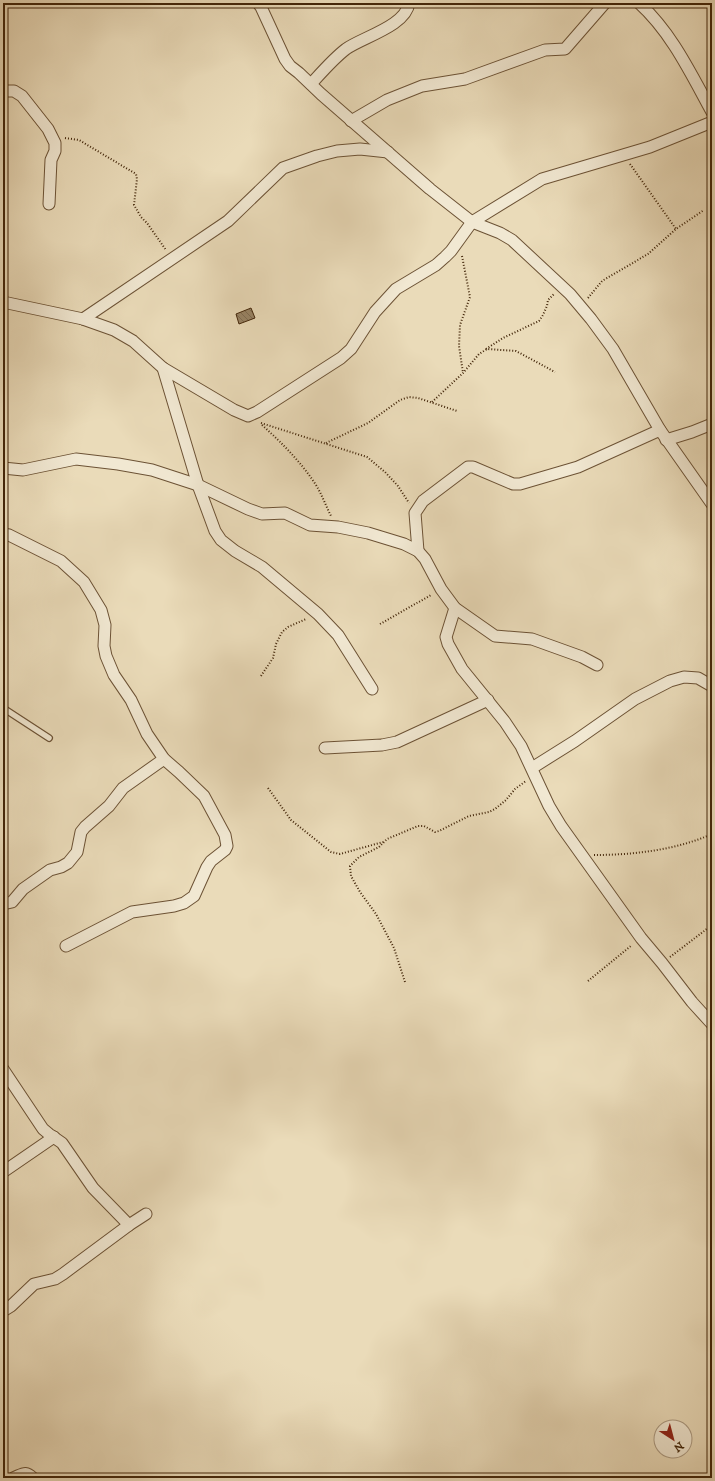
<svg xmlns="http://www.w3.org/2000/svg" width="715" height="1481" viewBox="0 0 715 1481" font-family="'IM FELL DW Pica',serif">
<defs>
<pattern id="building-back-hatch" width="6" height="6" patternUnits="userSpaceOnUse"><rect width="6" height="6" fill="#998465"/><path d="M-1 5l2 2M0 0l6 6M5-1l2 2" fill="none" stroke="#7e6c51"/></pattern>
</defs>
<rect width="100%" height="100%" fill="#eadbb9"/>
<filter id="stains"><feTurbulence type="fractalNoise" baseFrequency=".005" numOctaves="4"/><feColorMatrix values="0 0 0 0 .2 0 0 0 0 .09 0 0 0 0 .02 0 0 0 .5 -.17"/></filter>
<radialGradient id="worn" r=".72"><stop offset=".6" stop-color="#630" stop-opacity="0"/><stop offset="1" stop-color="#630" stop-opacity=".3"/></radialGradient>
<path fill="url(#building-back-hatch)" stroke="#422509" d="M251 308 255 318 239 324 236 314Z"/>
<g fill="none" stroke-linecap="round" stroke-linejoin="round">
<defs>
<path id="lane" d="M3 708 49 738"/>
<g id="street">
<path d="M258 3 261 7 285 59 290 66 299 73 321 94 430 189 472 222 500 233 512 240 570 294 591 319 613 349 660 430 712 504"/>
<path d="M639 3C672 33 691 74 712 112"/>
<path d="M311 84C322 72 333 59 346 49 363 37 406 26 409 3"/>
<path d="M3 91H14L22 96 48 129 55 143V151L51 160 49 204"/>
<path d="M351 121 387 100 422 86 465 79 545 50 565 49 605 3"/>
<path d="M3 302 83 319 114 330 133 341 163 368 234 410 248 416 257 412 341 358 351 349 375 312 396 289 436 265 445 257 451 251 472 222 542 179 650 147 712 122"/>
<path d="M83 319 228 221 283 168 317 156 337 151 360 149 388 152"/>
<path d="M163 368 198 485 215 531 221 540 235 551 262 567 318 614 338 635 372 689"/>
<path d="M666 440 692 432 712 424"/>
<path d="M3 468 23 470 76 459 118 464 152 470 198 485 248 509 262 514 285 513 310 525 338 527 368 533 404 544 418 551 425 559 441 589 455 608 495 636 532 639 582 657 597 665"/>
<path d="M3 534 9 535 61 561 84 582 101 610 105 625 104 646 106 656 114 675 131 700 147 734 164 759 179 772 204 796 225 835 227 846 225 850 211 861 207 867 194 896 184 903 174 906 132 912 66 946"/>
<path d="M418 551 415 513 423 501 468 467H473L513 484H520L578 467 660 430"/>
<path d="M455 608 446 637 448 644 462 669 505 722 521 746 549 806 561 826 641 938 662 963 692 1002 712 1024"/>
<path d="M325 748 382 745 397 742 488 700"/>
<path d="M532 768 575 741 635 699 670 681 684 677 698 678 712 686"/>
<path d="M3 904 12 902 23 889 50 870 61 867 68 863 77 852 81 832 85 827 109 806 123 788 164 759"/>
<path d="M3 1069 43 1129 49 1134 62 1143 93 1188 129 1225"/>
<path d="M3 1172 54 1137"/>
<path d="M3 1311 11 1306 34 1284 55 1279 63 1274 129 1225 146 1214"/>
<path d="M13 1478C23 1474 25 1470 33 1478"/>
</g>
</defs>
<use href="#lane" stroke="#6c5235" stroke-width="8"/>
<use href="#street" stroke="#6c5235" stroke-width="13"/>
<g stroke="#422509" stroke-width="2" stroke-dasharray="1 2" stroke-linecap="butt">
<path d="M65 138 79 140 136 174 137 179 134 205 141 217 147 223 166 250"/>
<path d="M630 164 676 229"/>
<path d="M462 256 470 297 460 325 459 346 463 373"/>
<path d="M588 298 602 281 648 254 676 229 704 210"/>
<path d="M486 349 503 338 539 321 543 315 547 306 548 300 554 294"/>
<path d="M432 402 463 373 479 354 487 349 516 351 555 372"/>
<path d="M261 423 367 457 385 472 398 486 409 503"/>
<path d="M262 425C282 443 301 462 316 485 322 495 326 506 331 516"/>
<path d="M326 443 368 423 400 400 409 397 418 398 457 411"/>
<path d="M380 624 431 595"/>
<path d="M261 676 273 658 276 644 282 632 288 627 306 619"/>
<path d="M268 788 291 820 331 852 340 854 383 842"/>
<path d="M594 855C633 855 676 850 712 834"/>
<path d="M670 957 712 925"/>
<path d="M588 981 632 945"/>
<path d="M405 982 394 948 376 914 360 892 351 876 350 866 359 857 379 847 387 839 418 826H424L435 832 439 831 469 816 489 812 495 809 506 800 515 789 526 781"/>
</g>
<use href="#lane" stroke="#f1e8d2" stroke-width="5.5"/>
<use href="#street" stroke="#f1e8d2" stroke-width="11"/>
</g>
<rect width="715" height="1481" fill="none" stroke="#eadbb9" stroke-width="16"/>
<rect x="4" y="4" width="707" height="1473" fill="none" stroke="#422509" stroke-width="2"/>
<rect x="8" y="8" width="699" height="1465" fill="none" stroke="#422509"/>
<g transform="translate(673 1439) rotate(144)"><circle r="19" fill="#f1e8d2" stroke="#ab9a82"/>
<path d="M0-3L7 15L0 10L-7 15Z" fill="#8f2418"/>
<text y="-6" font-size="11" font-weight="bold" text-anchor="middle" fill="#422509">N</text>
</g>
<rect width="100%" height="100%" filter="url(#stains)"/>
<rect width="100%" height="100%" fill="url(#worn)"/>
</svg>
